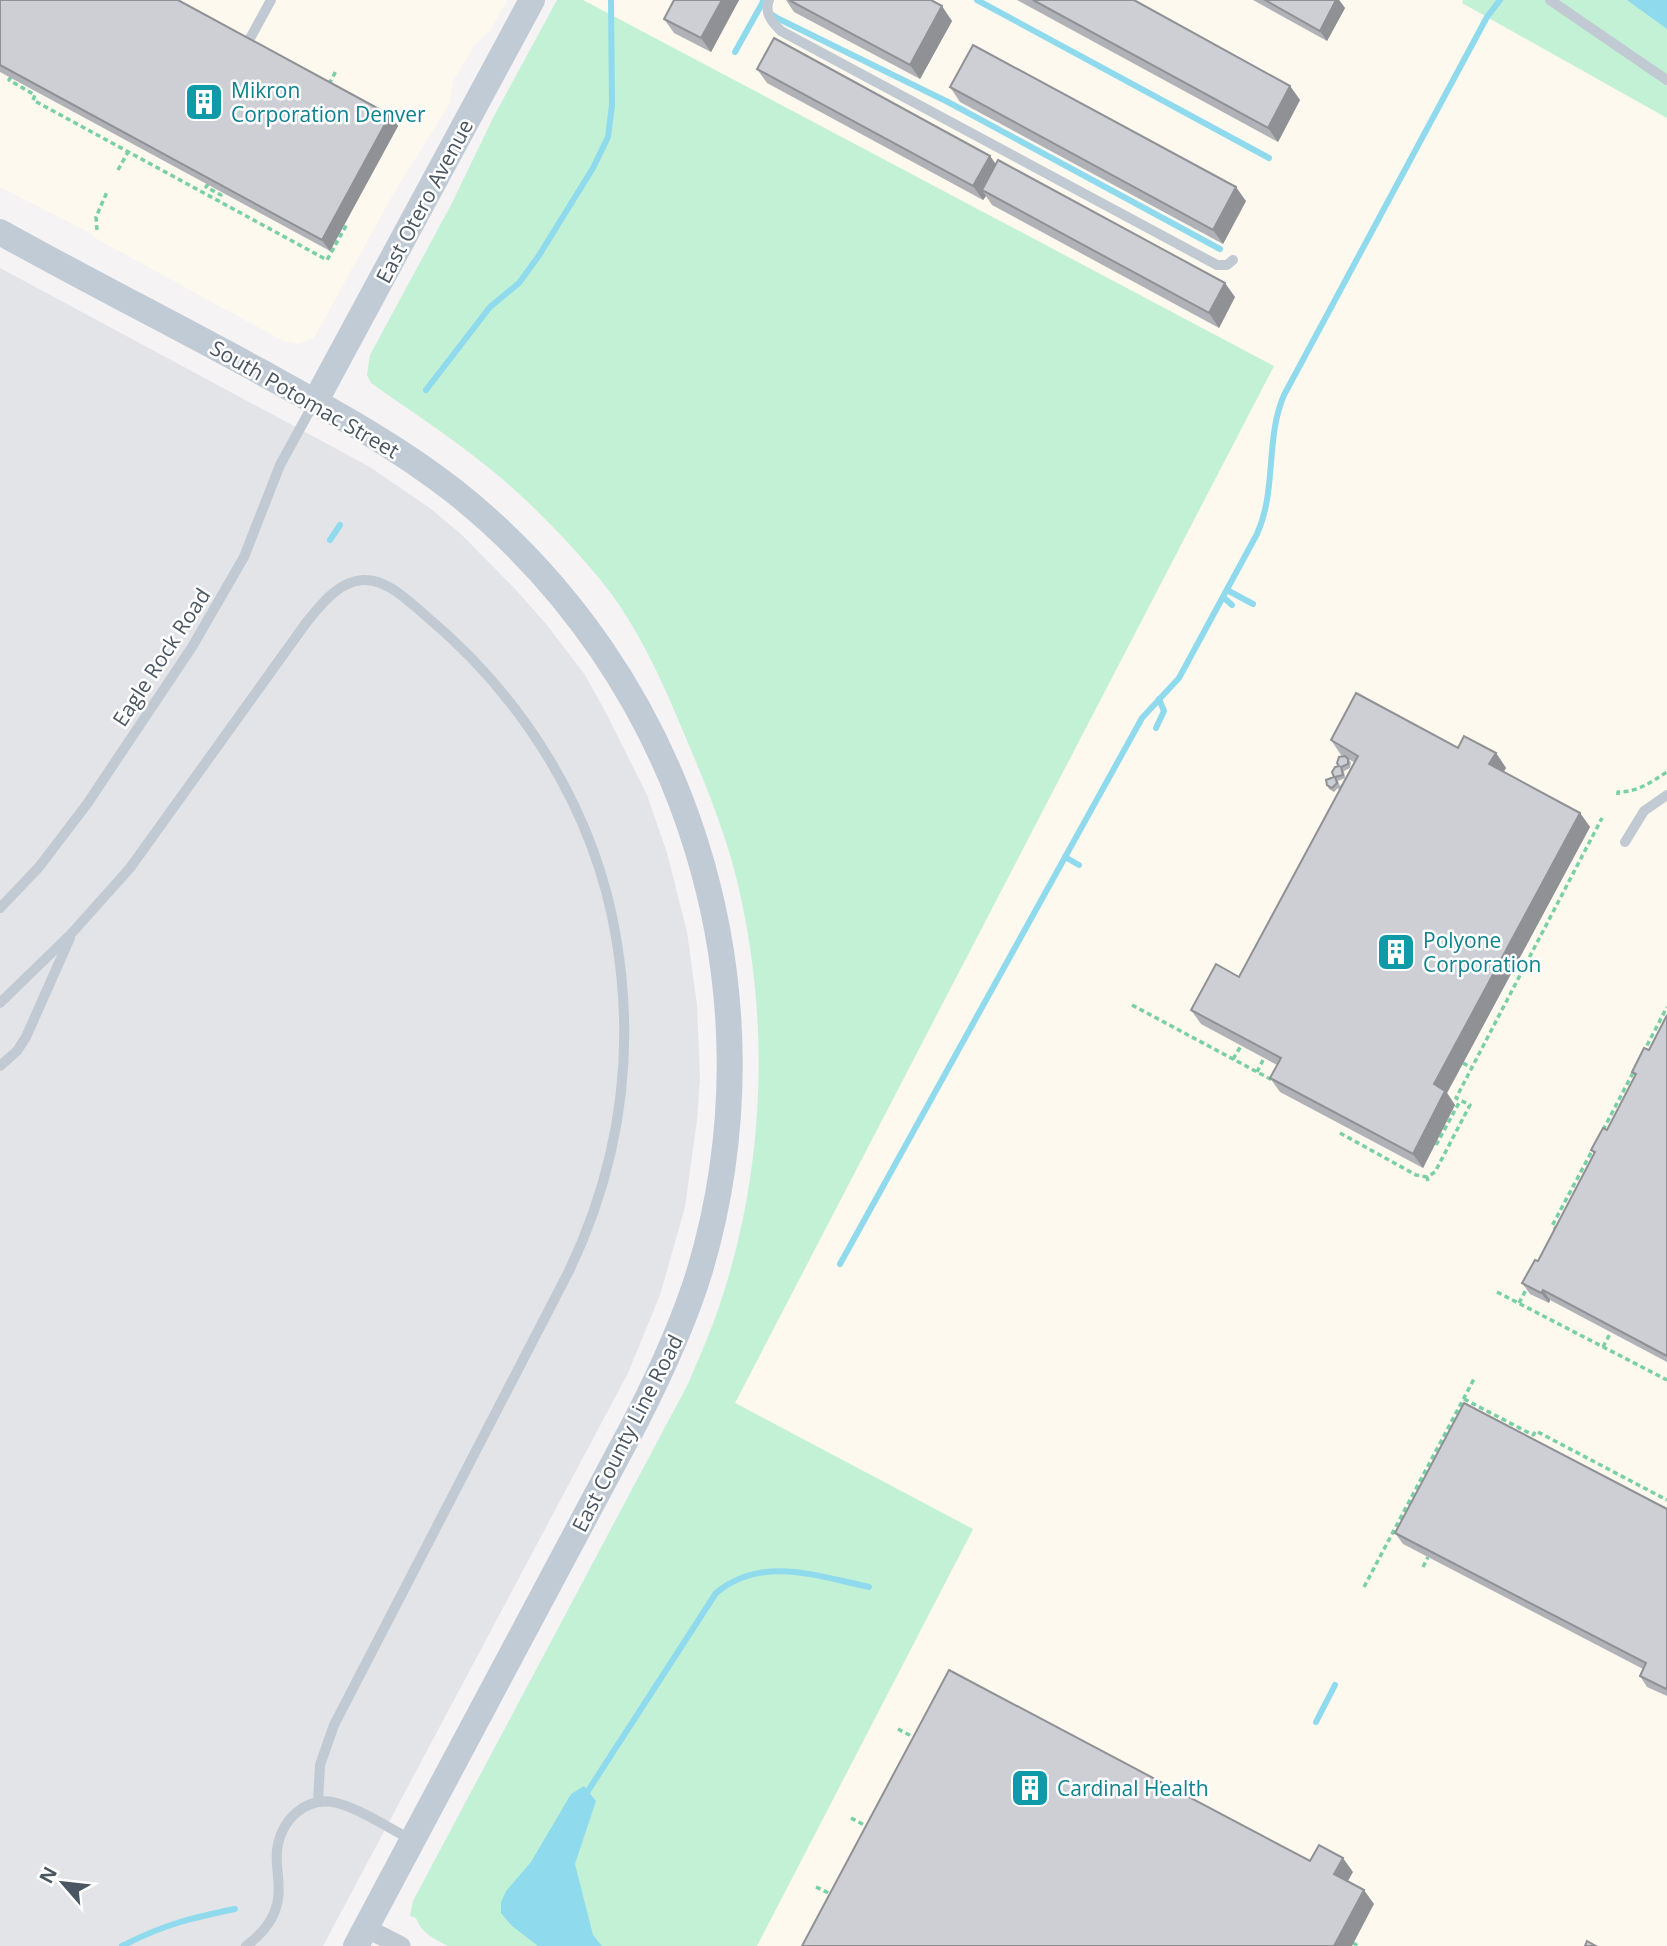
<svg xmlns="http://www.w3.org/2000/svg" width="1667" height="1946" viewBox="0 0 1667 1946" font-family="'Open Sans',sans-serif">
<rect width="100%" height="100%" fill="#f5f3f3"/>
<g fill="#fdf9ef">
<path d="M0 0H507L490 31 476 43 453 81 450 103 395 191 314 338 299 344 283 341 97 239 90 233 0 187Z"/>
<path d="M583 0H1463L1462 3 1667 118V1946H757L973 1530 735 1403 1274 366Z"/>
</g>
<path fill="#e2e4e7" d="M0 268 370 467 431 509 462 535 516 590 546 624 585 675 604 709 647 795 667 853 687 932 697 1005 700 1079 697 1120 685 1207 660 1295 628 1373 323 1946H0Z"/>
<g fill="#c3f1d5">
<path d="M557 0H583L1274 366 735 1403 973 1529 757 1946H448C434 1939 421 1933 416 1918L410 1916 413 1901 688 1384C699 1358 711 1331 720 1304 767 1164 771 1007 733 865 722 826 707 788 691 750 666 690 641 629 599 578 562 534 521 492 475 457 442 431 406 408 371 383L367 375 370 355 451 205 494 116Z"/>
<path d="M1463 0H1667V118L1462 3Z"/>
</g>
<g fill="#90daee">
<path d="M1627 0H1667V29Z"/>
<path d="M584 1786 596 1801 575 1864 593 1935 602 1946H538L512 1926 501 1913V1902L506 1891 531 1862 571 1794Z"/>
</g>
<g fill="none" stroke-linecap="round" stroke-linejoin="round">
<g stroke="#90daee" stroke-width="6">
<path d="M977 0 1269 158"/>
<path d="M763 1 768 12 777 18 948 102 1220 249"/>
<path d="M735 52 764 0"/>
<path d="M426 390 490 307 519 283 538 257 593 168 608 137 612 105 611 0"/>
<path d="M330 540 340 525"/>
<path d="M1227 590 1253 604"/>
<path d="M1223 597 1232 605"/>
<path d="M1156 728 1164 711 1159 699"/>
<path d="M1065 857 1079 865"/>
<path d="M840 1264 1142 718 1179 678 1257 534C1277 490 1265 439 1284 395L1487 17 1500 0"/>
<path d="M1316 1722 1335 1685"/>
<path d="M584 1797 716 1593C761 1555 817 1576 869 1587"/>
<path d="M122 1946C163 1925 190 1918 235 1909"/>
</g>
<g stroke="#7ad0a6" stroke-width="3.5" stroke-dasharray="5 3.5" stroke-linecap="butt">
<path d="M11 77 9 80 35 95 33 100 327 260 347 224"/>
<path d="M329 84 336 71"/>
<path d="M118 170 128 152"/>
<path d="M208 184 206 187 221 195 218 201"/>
<path d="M97 230 96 217 107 192"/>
<path d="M1618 795V792C1638 792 1651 782 1667 772"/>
<path d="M1132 1005 1274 1081"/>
<path d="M1643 1053 1667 1007"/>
<path d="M1233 1059 1241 1046"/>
<path d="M1463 1063 1472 1068"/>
<path d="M1257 1072 1264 1058"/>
<path d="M1603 1130 1635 1069"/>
<path d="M1340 1133 1416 1175 1427 1177"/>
<path d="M1436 1145 1460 1101"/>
<path d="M1428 1181 1427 1177 1435 1172 1470 1105 1456 1098 1602 818"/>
<path d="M1558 1230 1552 1226 1593 1149"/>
<path d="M1497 1292 1667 1380"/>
<path d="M1519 1303 1528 1286"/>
<path d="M1603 1347 1611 1332"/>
<path d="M1464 1399 1533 1435 1536 1431 1667 1500"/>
<path d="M1423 1567 1428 1557"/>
<path d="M1364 1587 1475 1377"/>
<path d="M898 1729 915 1738"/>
<path d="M851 1818 868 1827"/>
<path d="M816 1887 833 1895"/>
<path d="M1353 1943 1358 1946"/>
</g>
<g stroke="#c1cad2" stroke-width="10">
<path d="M769 0C764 13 772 22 781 31L1217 265H1227L1233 260"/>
<path d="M1550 0 1667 80"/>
<path d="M247 44 271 0"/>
<path d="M1625 842 1644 811 1667 795"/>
<path d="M0 908 39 867 87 804 192 647 244 557 280 465 314 403"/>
<path d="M0 1003 71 934 130 868 306 623C320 606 338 581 363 580 388 579 408 601 426 616 523 697 595 811 616 937 636 1054 620 1164 569 1271L334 1725 320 1765 318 1802"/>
<path d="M0 1066 17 1051 26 1037 70 938"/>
<path d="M246 1946C261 1935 273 1922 277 1904 282 1886 275 1868 277 1850 281 1820 306 1795 337 1803 362 1810 387 1827 410 1839"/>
</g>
<path stroke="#c1cad2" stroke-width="19" d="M366 1928 401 1946"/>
<g stroke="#c1cbd6" stroke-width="26">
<path d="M0 232C86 280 175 325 261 372 328 409 394 444 454 491 686 675 784 986 700 1270 684 1323 661 1372 636 1421L356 1946"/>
<path d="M315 402 532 0"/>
</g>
</g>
<g fill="#b0b2b7" fill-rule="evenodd">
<path d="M0 0 390 115 398 126 330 251 0 72Z"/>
<path d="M674 0H739L711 52 674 33 664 19Z"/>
<path d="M786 0H931L952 21 920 79 794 12Z"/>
<path d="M1017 0H1134L1290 86 1300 100 1278 142Z"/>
<path d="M1253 0H1339L1345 8 1327 41Z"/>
<path d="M757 69 990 156 996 165 1235 297 1219 328 992 205 986 196 983 200 767 83Z"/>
<path d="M950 87 1246 201 1223 244 960 102Z"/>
<path d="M1331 740 1458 748 1496 753 1506 768 1503 772 1580 813 1590 827 1447 1093 1455 1105 1423 1168 1280 1092 1270 1078 1277 1065 1201 1024 1191 1010 1239 977 1339 790 1338 788 1334 792 1329 789 1327 785 1334 777 1344 757 1341 755ZM1348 759 1354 762 1345 778 1344 771 1350 768 1351 762ZM1345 778 1342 784 1340 786 1338 781Z"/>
<path d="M1667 1015V1362L1550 1300 1549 1303 1530 1294 1522 1283 1538 1261 1594 1154 1591 1150 1607 1130 1635 1076 1632 1072 1649 1050Z"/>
<path d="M1667 1509V1696L1647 1687 1640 1676 1643 1669 1403 1544 1395 1533Z"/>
</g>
<g fill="#909195">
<path d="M722 0H739L711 52 701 38Z"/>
<path d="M1336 0H1339L1345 8 1327 41 1320 31Z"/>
<path d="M942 6 952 21 920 79 910 65Z"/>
<path d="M1290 86 1300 100 1278 142 1268 128Z"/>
<path d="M390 115 398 126 330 251 322 240Z"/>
<path d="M990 156 1000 170 982 190 986 196 983 200 973 186Z"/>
<path d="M1236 187 1246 201 1223 244 1213 230Z"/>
<path d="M1225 283 1235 297 1219 328 1209 313Z"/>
<path d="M1496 753 1506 768 1499 779 1489 764Z"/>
<path d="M1580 813 1590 827 1447 1093 1455 1105 1423 1168 1413 1154 1434 1084Z"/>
<path d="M1543 1290 1550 1300 1549 1303 1541 1293Z"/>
<path d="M1343 1858 1353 1872 1344 1888 1334 1874Z"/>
<path d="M1364 1890 1374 1904 1352 1946H1334Z"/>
</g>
<g fill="#cdcfd5" stroke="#909195" stroke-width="2">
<path d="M0 0H178L390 115 322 240 0 65Z"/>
<path d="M674 0H722L701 38 664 19Z"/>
<path d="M789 0H931L942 6 910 65Z"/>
<path d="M1033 0H1134L1290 86 1268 128Z"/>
<path d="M1265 0H1336L1320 31Z"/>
<path d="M774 38 990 156 973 186 757 69Z"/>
<path d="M973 45 1236 187 1213 230 950 87Z"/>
<path d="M998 160 1225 283 1209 313 982 190Z"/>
<path d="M1356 693 1458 748 1464 736 1496 753 1489 764 1580 813 1434 1084 1445 1091 1413 1154 1270 1078 1281 1058 1191 1010 1216 964 1239 977 1358 756 1331 740Z"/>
<path d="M1345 756 1348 759V764L1341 767 1343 775 1335 777 1337 783 1332 788 1327 785 1326 780 1334 777 1332 772 1335 767 1339 766 1337 763 1339 757Z"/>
<path d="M1667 1015V1356L1543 1290 1541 1293 1522 1283 1535 1260 1538 1261 1595 1152 1591 1150 1603 1128 1607 1130 1636 1074 1632 1072 1644 1048 1649 1050Z"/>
<path d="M1464 1403 1667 1509V1687L1666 1689 1640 1676 1646 1663 1395 1533Z"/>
<path d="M949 1670 1310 1861 1319 1845 1343 1858 1334 1874 1364 1890 1334 1946H802Z"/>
<path d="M1587 1941 1596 1946H1585Z"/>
</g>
<defs>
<symbol id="building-square" viewBox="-11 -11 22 22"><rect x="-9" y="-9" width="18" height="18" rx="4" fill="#0f9aa8" stroke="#fff"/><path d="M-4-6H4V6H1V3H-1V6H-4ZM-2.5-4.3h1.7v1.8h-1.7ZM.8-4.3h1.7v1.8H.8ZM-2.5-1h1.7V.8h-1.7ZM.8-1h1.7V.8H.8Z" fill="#fff"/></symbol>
</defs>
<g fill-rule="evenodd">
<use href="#building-square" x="182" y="80" width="44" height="44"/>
<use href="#building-square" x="1374" y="930" width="44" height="44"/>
<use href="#building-square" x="1008" y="1766" width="44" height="44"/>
</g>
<g text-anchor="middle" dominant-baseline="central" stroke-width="5" stroke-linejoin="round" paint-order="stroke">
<g font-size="21" fill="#0d838f" stroke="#fff" text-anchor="start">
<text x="231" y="90">Mikron<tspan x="231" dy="24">Corporation Denver</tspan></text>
<text x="1423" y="940">Polyone<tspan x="1423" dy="24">Corporation</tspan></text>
<text x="1057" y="1788">Cardinal Health</text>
</g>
<g font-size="21" fill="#4a5661" stroke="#fff">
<text transform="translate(424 201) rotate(-62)">East Otero Avenue</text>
<text transform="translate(305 399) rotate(30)">South Potomac Street</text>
<text transform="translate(161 657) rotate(-57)">Eagle Rock Road</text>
<text transform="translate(627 1433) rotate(-63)">East County Line Road</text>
</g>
</g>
<g transform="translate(63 1883) rotate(298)" stroke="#ffffff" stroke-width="5" paint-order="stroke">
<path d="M0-5L12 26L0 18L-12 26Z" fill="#4a5661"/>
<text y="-10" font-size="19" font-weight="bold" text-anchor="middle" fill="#4a5661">N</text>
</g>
</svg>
